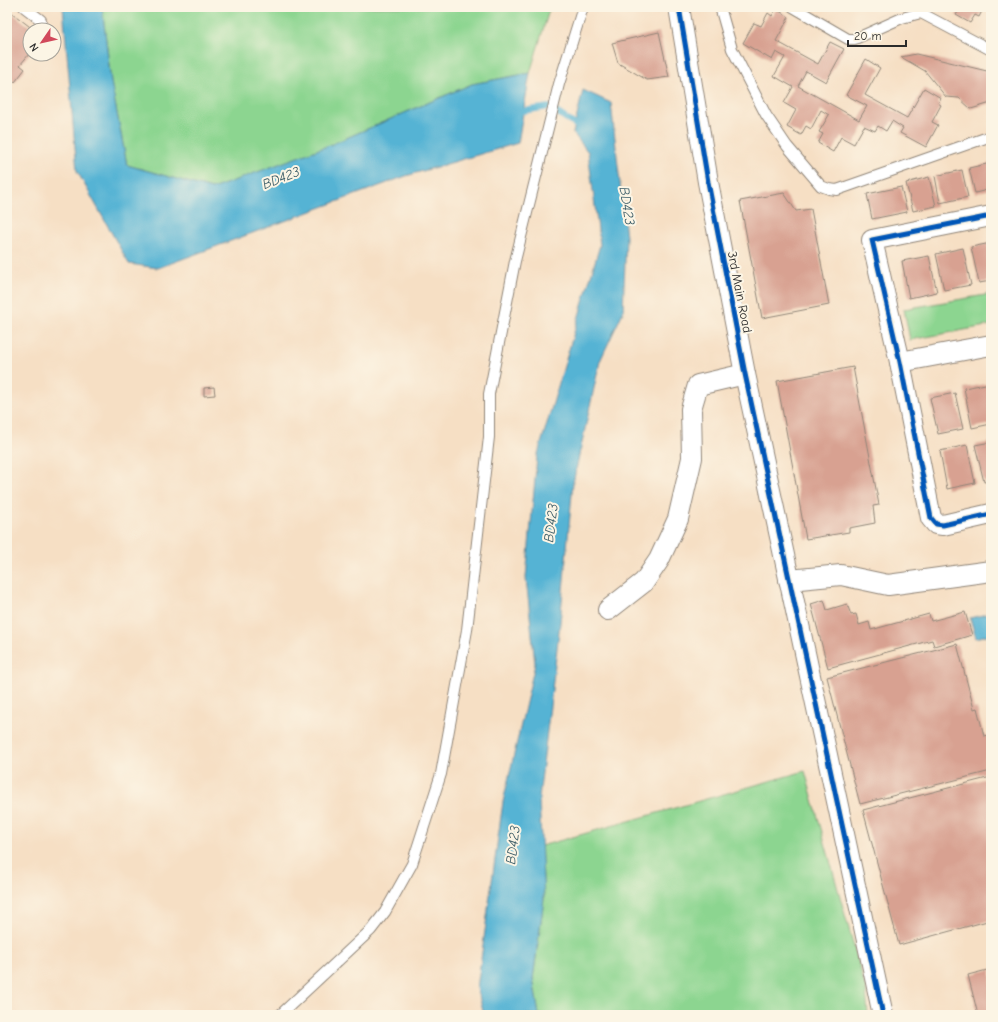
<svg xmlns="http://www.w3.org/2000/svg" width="998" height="1022" viewBox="0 0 998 1022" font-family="'Comic Neue',sans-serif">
<rect width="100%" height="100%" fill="#fcf5e5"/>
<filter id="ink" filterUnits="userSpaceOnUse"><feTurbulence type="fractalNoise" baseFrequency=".025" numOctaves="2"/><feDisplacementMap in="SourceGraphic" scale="8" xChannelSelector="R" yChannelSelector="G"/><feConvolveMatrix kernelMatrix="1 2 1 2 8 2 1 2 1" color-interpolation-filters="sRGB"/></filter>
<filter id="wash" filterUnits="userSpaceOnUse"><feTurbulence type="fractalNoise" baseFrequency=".012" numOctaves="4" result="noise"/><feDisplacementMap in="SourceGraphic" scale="16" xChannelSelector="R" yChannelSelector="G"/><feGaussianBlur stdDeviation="0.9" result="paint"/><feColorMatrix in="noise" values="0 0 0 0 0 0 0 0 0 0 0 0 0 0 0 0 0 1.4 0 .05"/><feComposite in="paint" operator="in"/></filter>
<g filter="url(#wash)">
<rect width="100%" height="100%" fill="#f6dfc4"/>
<g fill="#8cd590" stroke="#5c805e">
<path d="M102 7H550L530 73 472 84 330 145 212 189 127 165 111 82Z"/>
<path d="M991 294V325L910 340 904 309Z"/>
<path d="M805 771 866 990 868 1015H539L533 979 544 899 541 846Z"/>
</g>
<g fill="#55b3d4" stroke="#406f80">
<path d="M63 7H102L111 82 127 165 212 189 330 145 472 84 530 73 518 143 406 176 158 268 129 264 77 171Z"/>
<path d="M583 90 611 103 626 237 623 312 600 361 573 483 560 623 539 798 544 899 533 979 539 1015H484L477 988 503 802 535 664 526 578 537 457 600 245 588 152 573 133Z"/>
<path d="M991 613V634L976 638 970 618Z"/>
</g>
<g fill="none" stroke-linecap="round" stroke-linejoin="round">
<path stroke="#55b3d4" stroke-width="6" d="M516 112 549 107 580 128"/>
</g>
<g id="blocks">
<g fill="#d8a191">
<path d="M961 7H984L979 17 975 15 970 23 956 15Z"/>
<path d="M7 9 34 30H30V53L20 65 25 69 15 82 11 79 7 84Z"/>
<path d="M776 9 789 17 776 41 818 64 830 42 844 49 826 82 806 71 798 86 859 120 867 106 846 95 866 59 880 68 865 95 907 118 924 88 941 98 938 103 941 105 932 122 938 125 926 147 900 133 903 128 892 121 886 131 878 126 875 131 864 126 854 144 841 137 833 152 818 143 823 134 819 132 829 115 821 110 811 129 806 126 801 135 787 127 796 110 784 103 793 87 774 76 785 57 776 52 772 60 743 43 754 23 761 26 768 13 772 16Z"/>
<path d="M659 32 669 77 647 80 618 63 612 43Z"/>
<path d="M916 54 991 72V103L971 109 959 98 946 97 925 71 901 57Z"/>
<path d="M991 163V189L975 193 969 168Z"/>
<path d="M962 170 968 197 940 203 935 176Z"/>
<path d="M929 177 936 206 913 211 906 183Z"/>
<path d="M901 187 907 212 872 219 867 194Z"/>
<path d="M784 193 796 211 811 209 829 305 762 318 740 201Z"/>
<path d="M991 243V281L979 283 971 247Z"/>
<path d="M963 248 971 285 944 290 936 254Z"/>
<path d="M929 256 937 292 909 298 902 261Z"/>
<path d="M853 367 879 505 873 506 875 523 849 528V532L806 539 777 381Z"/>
<path d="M991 383V424L972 428 964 388Z"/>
<path d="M214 387 215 395 204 396V388Z"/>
<path d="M955 393 963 429 938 434 930 398Z"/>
<path d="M991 442V481L984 482 975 445Z"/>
<path d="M967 445 975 483 947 489 940 451Z"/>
<path d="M824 600 827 610 847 604 851 615 856 614 859 625 869 622 871 630 929 614 931 621 965 612 972 635 934 646 932 640 828 668 811 604Z"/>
<path d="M957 644 974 709 977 708 984 736 989 735 991 771 860 804 827 677Z"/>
<path d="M991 777V920L899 945 863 810Z"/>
<path d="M991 969V1015H978L968 975Z"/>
</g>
</g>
</g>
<g filter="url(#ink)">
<use href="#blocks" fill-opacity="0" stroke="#908578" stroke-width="1"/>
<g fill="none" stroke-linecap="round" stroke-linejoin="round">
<defs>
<g id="service">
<path d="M24 7 41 20"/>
<path d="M720 7 732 49 766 115 787 146 821 186 829 189 837 190 991 136"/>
<path d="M793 7 848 39H855L902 18 921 13 991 50"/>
<path d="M280 1015 371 930 385 912 412 864 441 774 467 630 489 437V394L515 261 559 84 583 7"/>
</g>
<g id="minor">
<path d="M679 7 708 182 745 374 883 1015"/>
<path d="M991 216 872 240 900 362 931 518 936 524 943 525 991 514"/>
<path d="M900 362 991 345"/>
<path d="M789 580 841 575 888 585 991 571"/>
<path d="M608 610 644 582 659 560 678 519 692 458 691 409 698 385 745 374"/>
</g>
</defs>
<use href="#service" stroke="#908578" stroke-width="12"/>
<use href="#minor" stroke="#908578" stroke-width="22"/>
<use href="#service" stroke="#fff" stroke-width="10"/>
<use href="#minor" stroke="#fff" stroke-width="20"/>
<defs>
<g id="cycleway">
<path d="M679 7 708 182 745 374 883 1015"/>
<path d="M991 216 872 240 900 362 931 518 936 524 943 525 991 514"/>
</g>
</defs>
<use href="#cycleway" stroke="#fcf5e5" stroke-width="8"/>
<use href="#cycleway" stroke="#0057b8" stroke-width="5"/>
</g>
</g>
<g text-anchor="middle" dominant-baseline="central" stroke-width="4" stroke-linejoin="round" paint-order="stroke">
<g font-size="13" fill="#2b2b2b" stroke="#fcf5e5">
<text transform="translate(740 292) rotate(79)">3rd Main Road</text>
</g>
<g font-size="14" font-style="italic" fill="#3a5b66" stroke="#fcf5e5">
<text transform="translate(281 178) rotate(-21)">BD423</text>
<text transform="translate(627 206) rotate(81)">BD423</text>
<text transform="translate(551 523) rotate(-83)">BD423</text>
<text transform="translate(513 845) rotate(-83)">BD423</text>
</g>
</g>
<rect width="998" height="1022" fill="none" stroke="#fcf5e5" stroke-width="24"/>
<g transform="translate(42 42) rotate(236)"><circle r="19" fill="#fcf5e5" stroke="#a8a49b"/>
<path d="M0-3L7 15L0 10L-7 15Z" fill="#d1495b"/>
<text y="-6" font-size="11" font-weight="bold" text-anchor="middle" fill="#2b2b2b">N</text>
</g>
<path d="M848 40v6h58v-6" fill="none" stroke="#2b2b2b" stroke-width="2"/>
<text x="854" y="40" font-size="12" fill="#2b2b2b" stroke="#fcf5e5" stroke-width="3" paint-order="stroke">20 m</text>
</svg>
